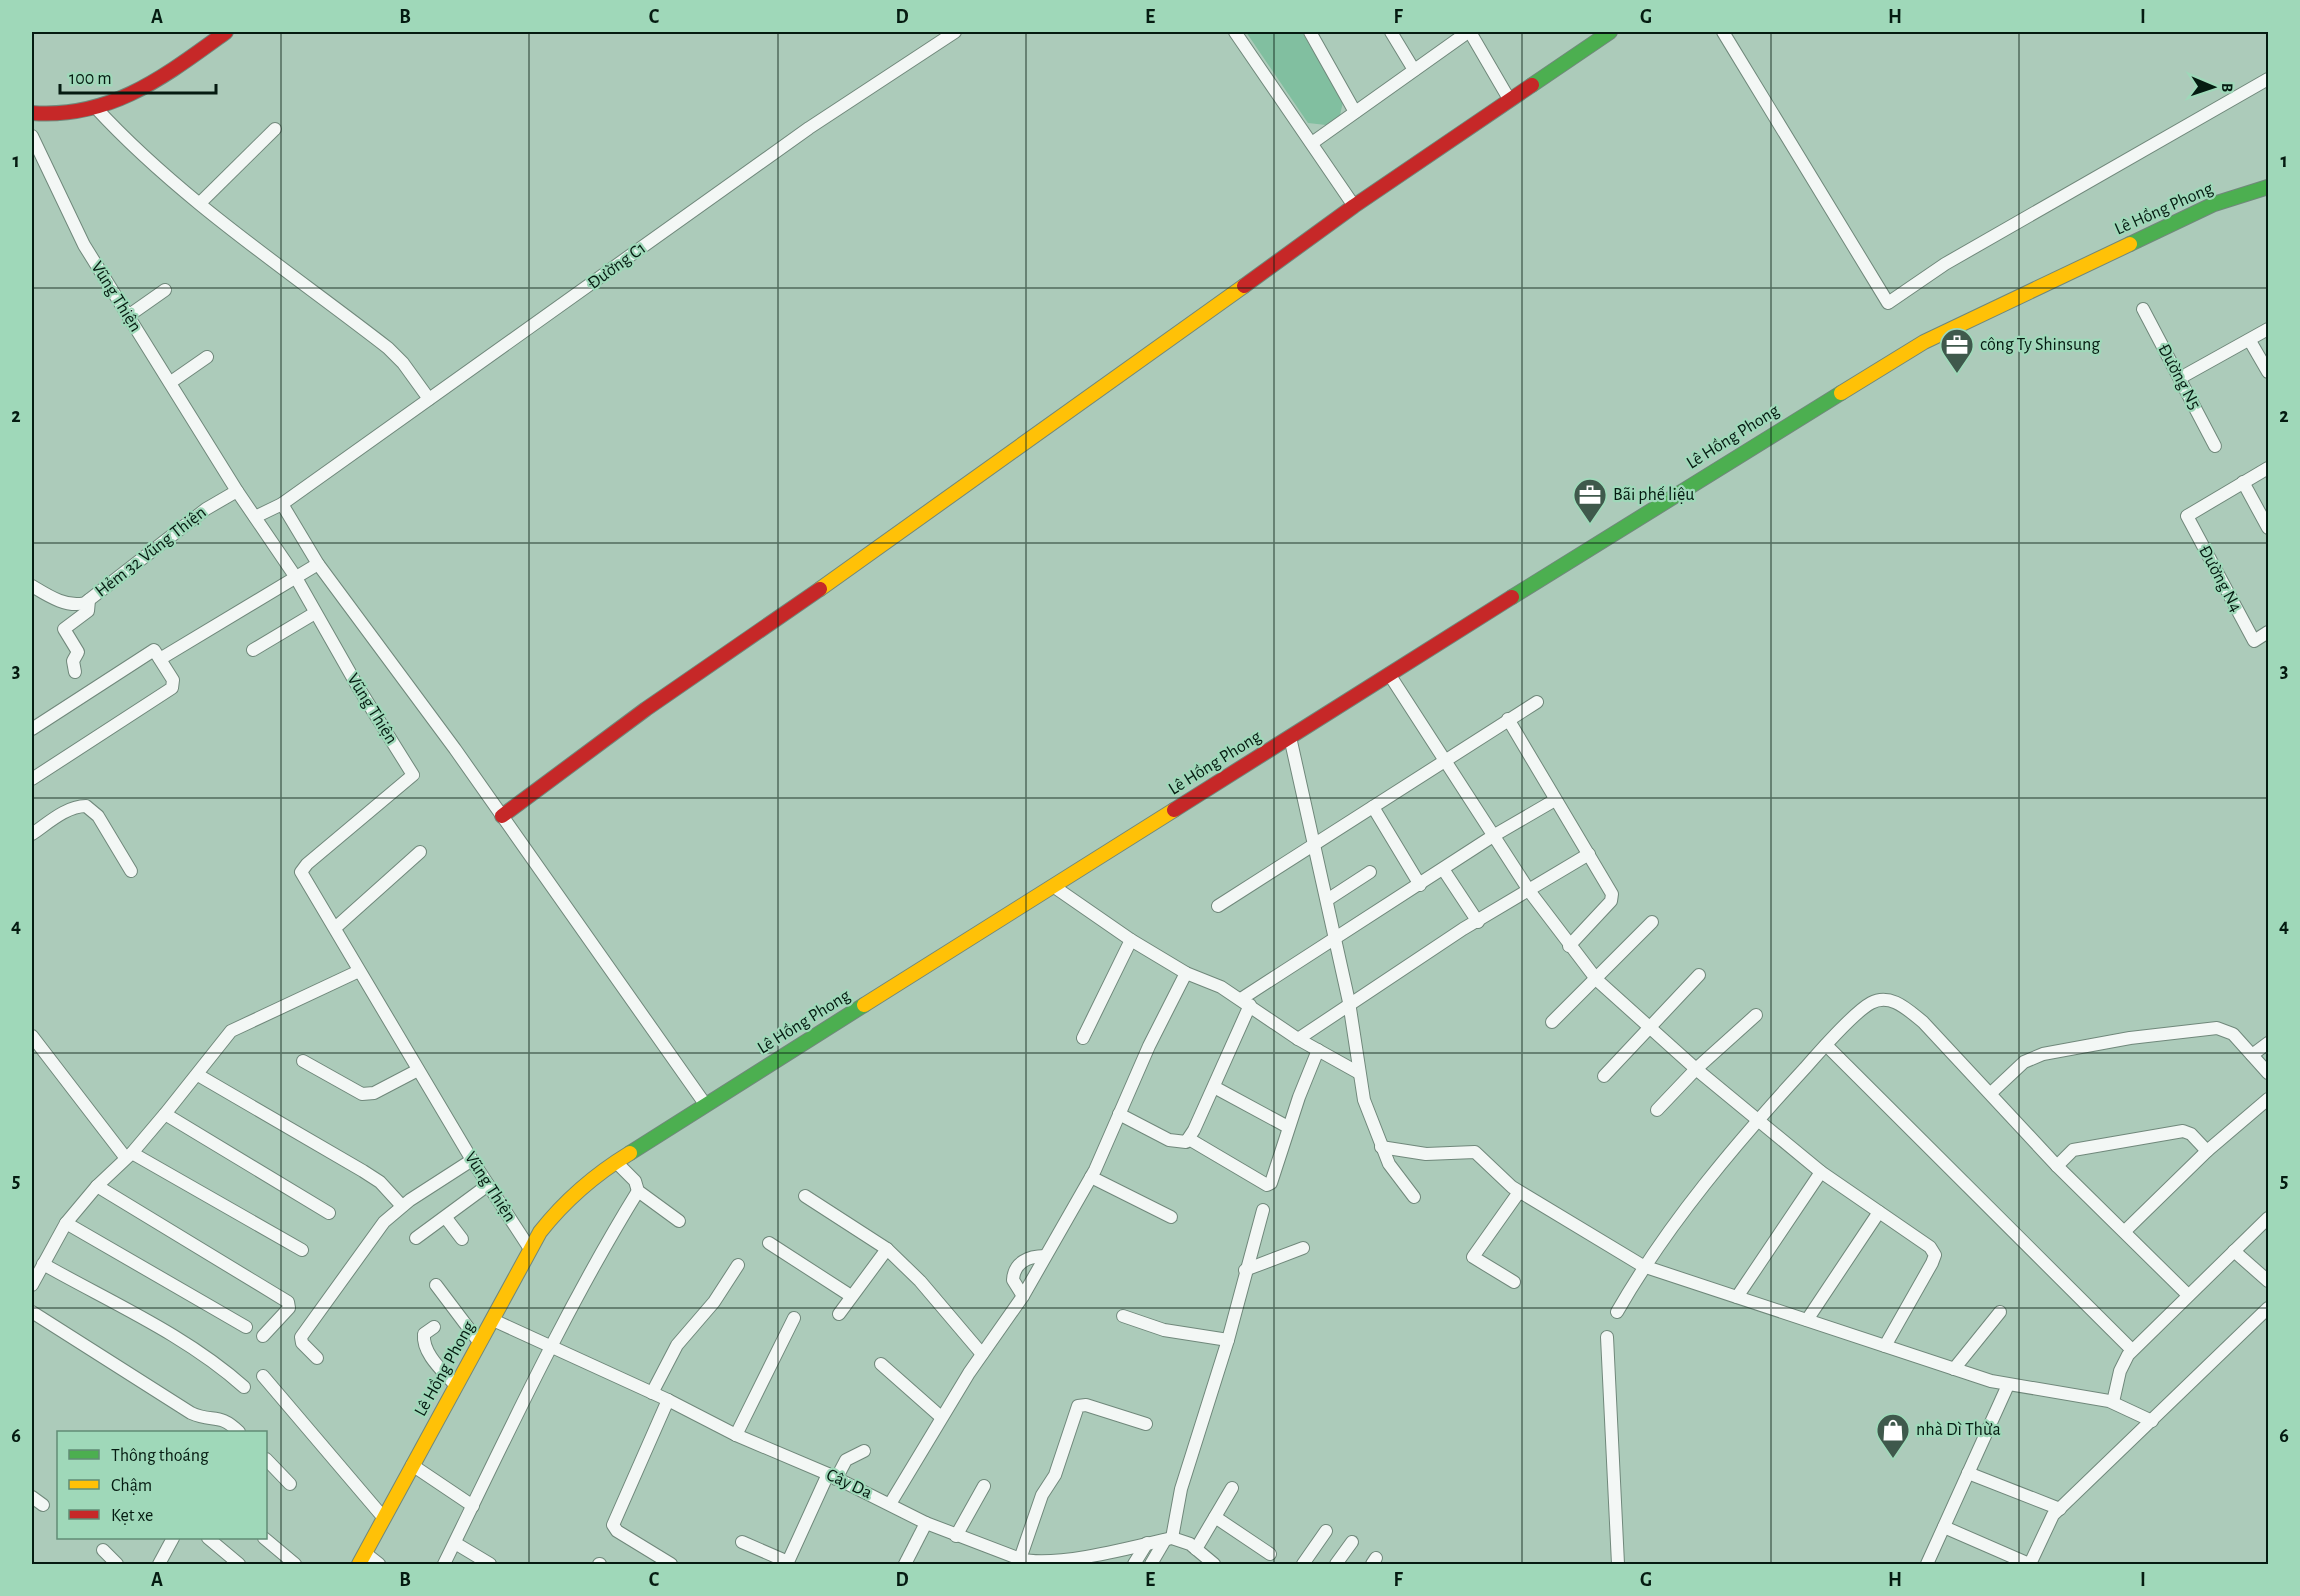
<svg xmlns="http://www.w3.org/2000/svg" width="2300" height="1596" viewBox="0 0 2300 1596" font-family="'Alegreya Sans',sans-serif">
<rect width="100%" height="100%" fill="#accbba"/>
<path fill="#81bfa0" d="M1246 32H1302L1343 102 1340 115 1326 125 1308 123Z"/>
<g fill="none" stroke-linecap="round" stroke-linejoin="round">
<defs>
<g id="street">
<path d="M1235 32 1354 206"/>
<path d="M1310 32 1355 112"/>
<path d="M1391 32 1414 70"/>
<path d="M1470 32 1509 99"/>
<path d="M1723 32 1888 303 1945 264 2268 79"/>
<path d="M96 108C181 200 289 271 388 348L403 363 429 399"/>
<path d="M32 136 84 245 237 491 295 576 358 687 413 775 307 864 301 872 472 1160 530 1249"/>
<path d="M1312 143 1468 32"/>
<path d="M200 203 275 129"/>
<path d="M2143 309 2215 446"/>
<path d="M128 316 165 290"/>
<path d="M2250 341 2268 372"/>
<path d="M2180 378 2268 329"/>
<path d="M171 382 207 357"/>
<path d="M2268 468 2187 516 2254 641 2268 632"/>
<path d="M2243 482 2268 528"/>
<path d="M282 504 318 564 455 749 705 1104"/>
<path d="M255 517 282 504 809 128 955 32"/>
<path d="M32 586C47 595 66 608 85 603L206 509 237 491"/>
<path d="M253 650 315 613"/>
<path d="M160 659 318 564"/>
<path d="M75 672 73 661 78 652 64 629 88 611 89 600"/>
<path d="M1389 674 1530 892 1597 980 1696 1069 1821 1172 1930 1247 1935 1255 1932 1263 1885 1346"/>
<path d="M1508 719 1612 894 1611 901 1569 946"/>
<path d="M32 729 154 650 173 680 172 688 32 779"/>
<path d="M1290 737 1349 1002 1364 1100 1389 1164 1414 1197"/>
<path d="M1373 807 1420 885"/>
<path d="M32 834C47 824 66 806 86 806L98 816 131 871"/>
<path d="M1443 869 1478 922"/>
<path d="M1053 886 1131 940 1186 973 1221 987 1298 1039 1359 1073"/>
<path d="M1327 900 1370 872"/>
<path d="M1218 906 1537 702"/>
<path d="M335 928 420 852"/>
<path d="M1241 999 1493 836 1555 800"/>
<path d="M1552 1022 1652 922"/>
<path d="M32 1036 125 1157"/>
<path d="M1083 1038 1131 940"/>
<path d="M1298 1039 1463 929 1589 854"/>
<path d="M1826 1045 2132 1350"/>
<path d="M2252 1055 2268 1043"/>
<path d="M303 1061 362 1094 374 1093 418 1070"/>
<path d="M198 1075 363 1171 380 1182 402 1206"/>
<path d="M1604 1076 1699 975"/>
<path d="M1214 1087 1288 1127"/>
<path d="M1991 1093 2024 1062 2043 1054 2130 1038 2217 1028 2233 1034 2268 1073"/>
<path d="M1657 1110 1696 1069 1756 1015"/>
<path d="M165 1114 329 1213"/>
<path d="M1119 1114 1169 1140 1186 1142 1194 1130 1250 1005"/>
<path d="M1189 1139 1267 1185 1271 1183 1299 1097 1318 1050"/>
<path d="M1381 1147 1426 1154 1475 1152 1512 1187 1643 1266 1991 1381 2109 1401 2152 1421"/>
<path d="M132 1153 302 1250"/>
<path d="M616 1162 635 1181 638 1191 679 1221"/>
<path d="M2057 1166 2073 1150 2183 1131 2191 1134 2207 1151"/>
<path d="M1091 1177 1171 1217"/>
<path d="M97 1186 288 1302 289 1308 263 1336"/>
<path d="M805 1196 887 1249"/>
<path d="M446 1218 462 1239"/>
<path d="M66 1223 246 1327"/>
<path d="M2125 1231 2207 1151 2268 1099"/>
<path d="M416 1238 488 1185"/>
<path d="M769 1243 851 1296"/>
<path d="M2234 1251 2268 1281"/>
<path d="M43 1264C110 1302 186 1335 244 1387"/>
<path d="M1245 1270 1303 1248"/>
<path d="M1514 1282 1473 1257 1519 1192"/>
<path d="M32 1285 66 1223 97 1186 132 1153 165 1114 231 1031 359 971"/>
<path d="M436 1285 479 1342"/>
<path d="M1023 1296 1013 1280C1014 1262 1029 1256 1045 1256"/>
<path d="M1737 1297 1821 1172"/>
<path d="M32 1312 191 1413C213 1423 219 1412 239 1432"/>
<path d="M1617 1312C1668 1223 1737 1142 1806 1067 1820 1051 1854 1012 1871 1003 1891 992 1909 1011 1923 1022L2057 1166 2188 1295"/>
<path d="M839 1314 887 1249 920 1281 982 1354"/>
<path d="M1123 1316 1164 1330 1228 1340"/>
<path d="M493 1320 668 1400 736 1435 828 1474 926 1523 1020 1559C1056 1568 1134 1547 1172 1538L1190 1544 1214 1564"/>
<path d="M1807 1320 1879 1212"/>
<path d="M434 1327 424 1334C422 1354 444 1372 456 1386"/>
<path d="M1607 1337 1618 1564"/>
<path d="M317 1358 302 1343 301 1337 384 1222 410 1200 472 1160"/>
<path d="M881 1364 941 1417"/>
<path d="M1954 1369 2000 1312"/>
<path d="M263 1376 383 1517"/>
<path d="M652 1393 677 1345 714 1302 738 1265"/>
<path d="M668 1400 613 1525 617 1531 671 1564"/>
<path d="M2113 1402 2120 1371 2128 1355 2268 1218"/>
<path d="M736 1435 794 1318"/>
<path d="M266 1459 290 1484"/>
<path d="M412 1465 473 1506"/>
<path d="M1968 1473 2060 1509"/>
<path d="M836 1479 846 1460 864 1451"/>
<path d="M32 1497 43 1505"/>
<path d="M890 1504 969 1373 1023 1296 1095 1170 1149 1046 1186 973"/>
<path d="M1215 1517 1270 1554"/>
<path d="M1944 1527 2029 1564"/>
<path d="M956 1536 984 1486"/>
<path d="M208 1538 239 1564"/>
<path d="M264 1538 295 1564"/>
<path d="M1172 1538 1181 1489 1228 1340 1263 1210"/>
<path d="M742 1542 788 1562"/>
<path d="M455 1543 490 1564"/>
<path d="M1196 1549 1232 1488"/>
<path d="M103 1550 117 1564"/>
<path d="M365 1553 379 1564"/>
<path d="M1020 1559 1042 1495 1055 1475 1078 1406 1086 1405 1146 1424"/>
<path d="M159 1564 173 1538"/>
<path d="M444 1564C506 1438 564 1311 638 1191"/>
<path d="M599 1564H600"/>
<path d="M787 1564 828 1474"/>
<path d="M905 1564 926 1523"/>
<path d="M1134 1564 1147 1543"/>
<path d="M1151 1564 1165 1540"/>
<path d="M1303 1564 1326 1531"/>
<path d="M1336 1564 1352 1542"/>
<path d="M1372 1564 1376 1558"/>
<path d="M1927 1564 2008 1385"/>
<path d="M2030 1564 2053 1515 2268 1308"/>
</g>
<g id="fast">
<path d="M1532 85 1610 32"/>
<path d="M2130 244 2214 204 2268 187"/>
<path d="M1512 597 1841 393"/>
<path d="M630 1153 864 1005"/>
</g>
<g id="slow">
<path d="M1841 393 1924 342 2130 244"/>
<path d="M820 589 1244 286"/>
<path d="M864 1005 1174 810"/>
<path d="M359 1564 540 1232C566 1199 594 1175 630 1153"/>
</g>
<g id="jam">
<path d="M32 113C111 119 165 76 226 32"/>
<path d="M1244 286 1354 206 1532 85"/>
<path d="M1174 810 1512 597"/>
<path d="M502 816 646 709 820 589"/>
</g>
</defs>
<use href="#street" stroke="#70887b" stroke-width="14"/>
<use href="#fast" stroke="#70887b" stroke-width="16"/>
<use href="#slow" stroke="#70887b" stroke-width="16"/>
<use href="#jam" stroke="#70887b" stroke-width="16"/>
<use href="#street" stroke="#f3f7f5" stroke-width="12"/>
<use href="#fast" stroke="#4caf50" stroke-width="14"/>
<use href="#slow" stroke="#ffc107" stroke-width="14"/>
<use href="#jam" stroke="#c62828" stroke-width="14"/>
</g>
<path fill="none" stroke="#051b11" stroke-width="1.5" stroke-opacity="0.55" d="M281 32V1564M529 32V1564M778 32V1564M1026 32V1564M1274 32V1564M1522 32V1564M1771 32V1564M2019 32V1564M32 288H2268M32 543H2268M32 798H2268M32 1053H2268M32 1308H2268"/>
<defs>
<symbol id="office-pin" viewBox="-11 -11 22 30"><path d="M0 17L-7.5 6A9.5 9.5 0 1 1 7.5 6Z" fill="#3f594c" stroke="#9fd8b9"/><path d="M-6-3h4V-5.5h4V-3h4V5H-6ZM-1-4.5V-3h2v-1.5ZM-6 0V1H6V0Z" fill="#fff"/></symbol>
<symbol id="shop-pin" viewBox="-11 -11 22 30"><path d="M0 17L-7.5 6A9.5 9.5 0 1 1 7.5 6Z" fill="#3f594c" stroke="#9fd8b9"/><path d="M-5-2.5h2.3a2.7 3.5 0 0 1 5.4 0H5L5.5 6h-11ZM-1.5-2.5h3a1.5 2.3 0 0 0-3 0Z" fill="#fff"/></symbol>
</defs>
<g fill-rule="evenodd">
<use href="#office-pin" x="1938" y="326" width="38" height="52"/>
<use href="#office-pin" x="1571" y="476" width="38" height="52"/>
<use href="#shop-pin" x="1874" y="1411" width="38" height="52"/>
</g>
<g text-anchor="middle" dominant-baseline="central" stroke-width="4.5" stroke-linejoin="round" paint-order="stroke">
<g font-size="18" fill="#051b11" stroke="#9fd8b9">
<text transform="translate(2164 209) rotate(-24)">Lê Hồng Phong</text>
<text transform="translate(617 266) rotate(-36)">Đường C1</text>
<text transform="translate(116 297) rotate(58)">Vũng Thiện</text>
<text transform="translate(2179 377) rotate(62)">Đường N5</text>
<text transform="translate(1733 437) rotate(-32)">Lê Hồng Phong</text>
<text transform="translate(151 552) rotate(-38)">Hẻm 32 Vũng Thiện</text>
<text transform="translate(2220 579) rotate(62)">Đường N4</text>
<text transform="translate(372 709) rotate(58)">Vũng Thiện</text>
<text transform="translate(1215 763) rotate(-32)">Lê Hồng Phong</text>
<text transform="translate(804 1022) rotate(-32)">Lê Hồng Phong</text>
<text transform="translate(490 1187) rotate(57)">Vũng Thiện</text>
<text transform="translate(445 1369) rotate(-61)">Lê Hồng Phong</text>
<text transform="translate(849 1484) rotate(25)">Cây Da</text>
</g>
<g font-size="18" fill="#051b11" stroke="#9fd8b9" text-anchor="start">
<text x="1980" y="345">công Ty Shinsung</text>
<text x="1613" y="495">Bãi phế liệu</text>
<text x="1916" y="1430">nhà Dì Thừa</text>
</g>
</g>
<rect width="2300" height="1596" fill="none" stroke="#9fd8b9" stroke-width="66"/>
<rect x="57" y="1431" width="210" height="108" fill="#9fd8b9" stroke="#618c76" stroke-width="1.5"/>
<rect x="69" y="1450" width="30" height="9" fill="#4caf50" stroke="#618c76" stroke-width="1.5"/>
<text x="111" y="1461" font-size="18" fill="#051b11">Thông thoáng</text>
<rect x="69" y="1480" width="30" height="9" fill="#ffc107" stroke="#618c76" stroke-width="1.5"/>
<text x="111" y="1491" font-size="18" fill="#051b11">Chậm</text>
<rect x="69" y="1510" width="30" height="9" fill="#c62828" stroke="#618c76" stroke-width="1.5"/>
<text x="111" y="1521" font-size="18" fill="#051b11">Kẹt xe</text>
<g transform="translate(2213 87) rotate(92)" stroke="#9fd8b9" stroke-width="4.5" paint-order="stroke">
<path d="M0-4.5L10 22L0 15L-10 22Z" fill="#051b11"/>
<text y="-9" font-size="16" font-weight="bold" text-anchor="middle" fill="#051b11">B</text>
</g>
<path d="M60 84v9h156v-9" fill="none" stroke="#051b11" stroke-width="3"/>
<text x="69" y="84" font-size="18" fill="#051b11" stroke="#9fd8b9" stroke-width="4.5" paint-order="stroke">100 m</text>
<rect x="33" y="33" width="2234" height="1530" fill="none" stroke="#051b11" stroke-width="2"/>
<g font-size="20" text-anchor="middle" font-weight="bold" fill="#051b11">
<text x="157" y="23">A</text>
<text x="405" y="23">B</text>
<text x="654" y="23">C</text>
<text x="902" y="23">D</text>
<text x="1150" y="23">E</text>
<text x="1398" y="23">F</text>
<text x="1646" y="23">G</text>
<text x="1895" y="23">H</text>
<text x="2143" y="23">I</text>
<text x="16" y="167">1</text>
<text x="2284" y="167">1</text>
<text x="16" y="422">2</text>
<text x="2284" y="422">2</text>
<text x="16" y="677">3</text>
<text x="2284" y="677">3</text>
<text x="16" y="932">4</text>
<text x="2284" y="932">4</text>
<text x="16" y="1187">5</text>
<text x="2284" y="1187">5</text>
<text x="16" y="1442">6</text>
<text x="2284" y="1442">6</text>
<text x="157" y="1586">A</text>
<text x="405" y="1586">B</text>
<text x="654" y="1586">C</text>
<text x="902" y="1586">D</text>
<text x="1150" y="1586">E</text>
<text x="1398" y="1586">F</text>
<text x="1646" y="1586">G</text>
<text x="1895" y="1586">H</text>
<text x="2143" y="1586">I</text>
</g>
</svg>
